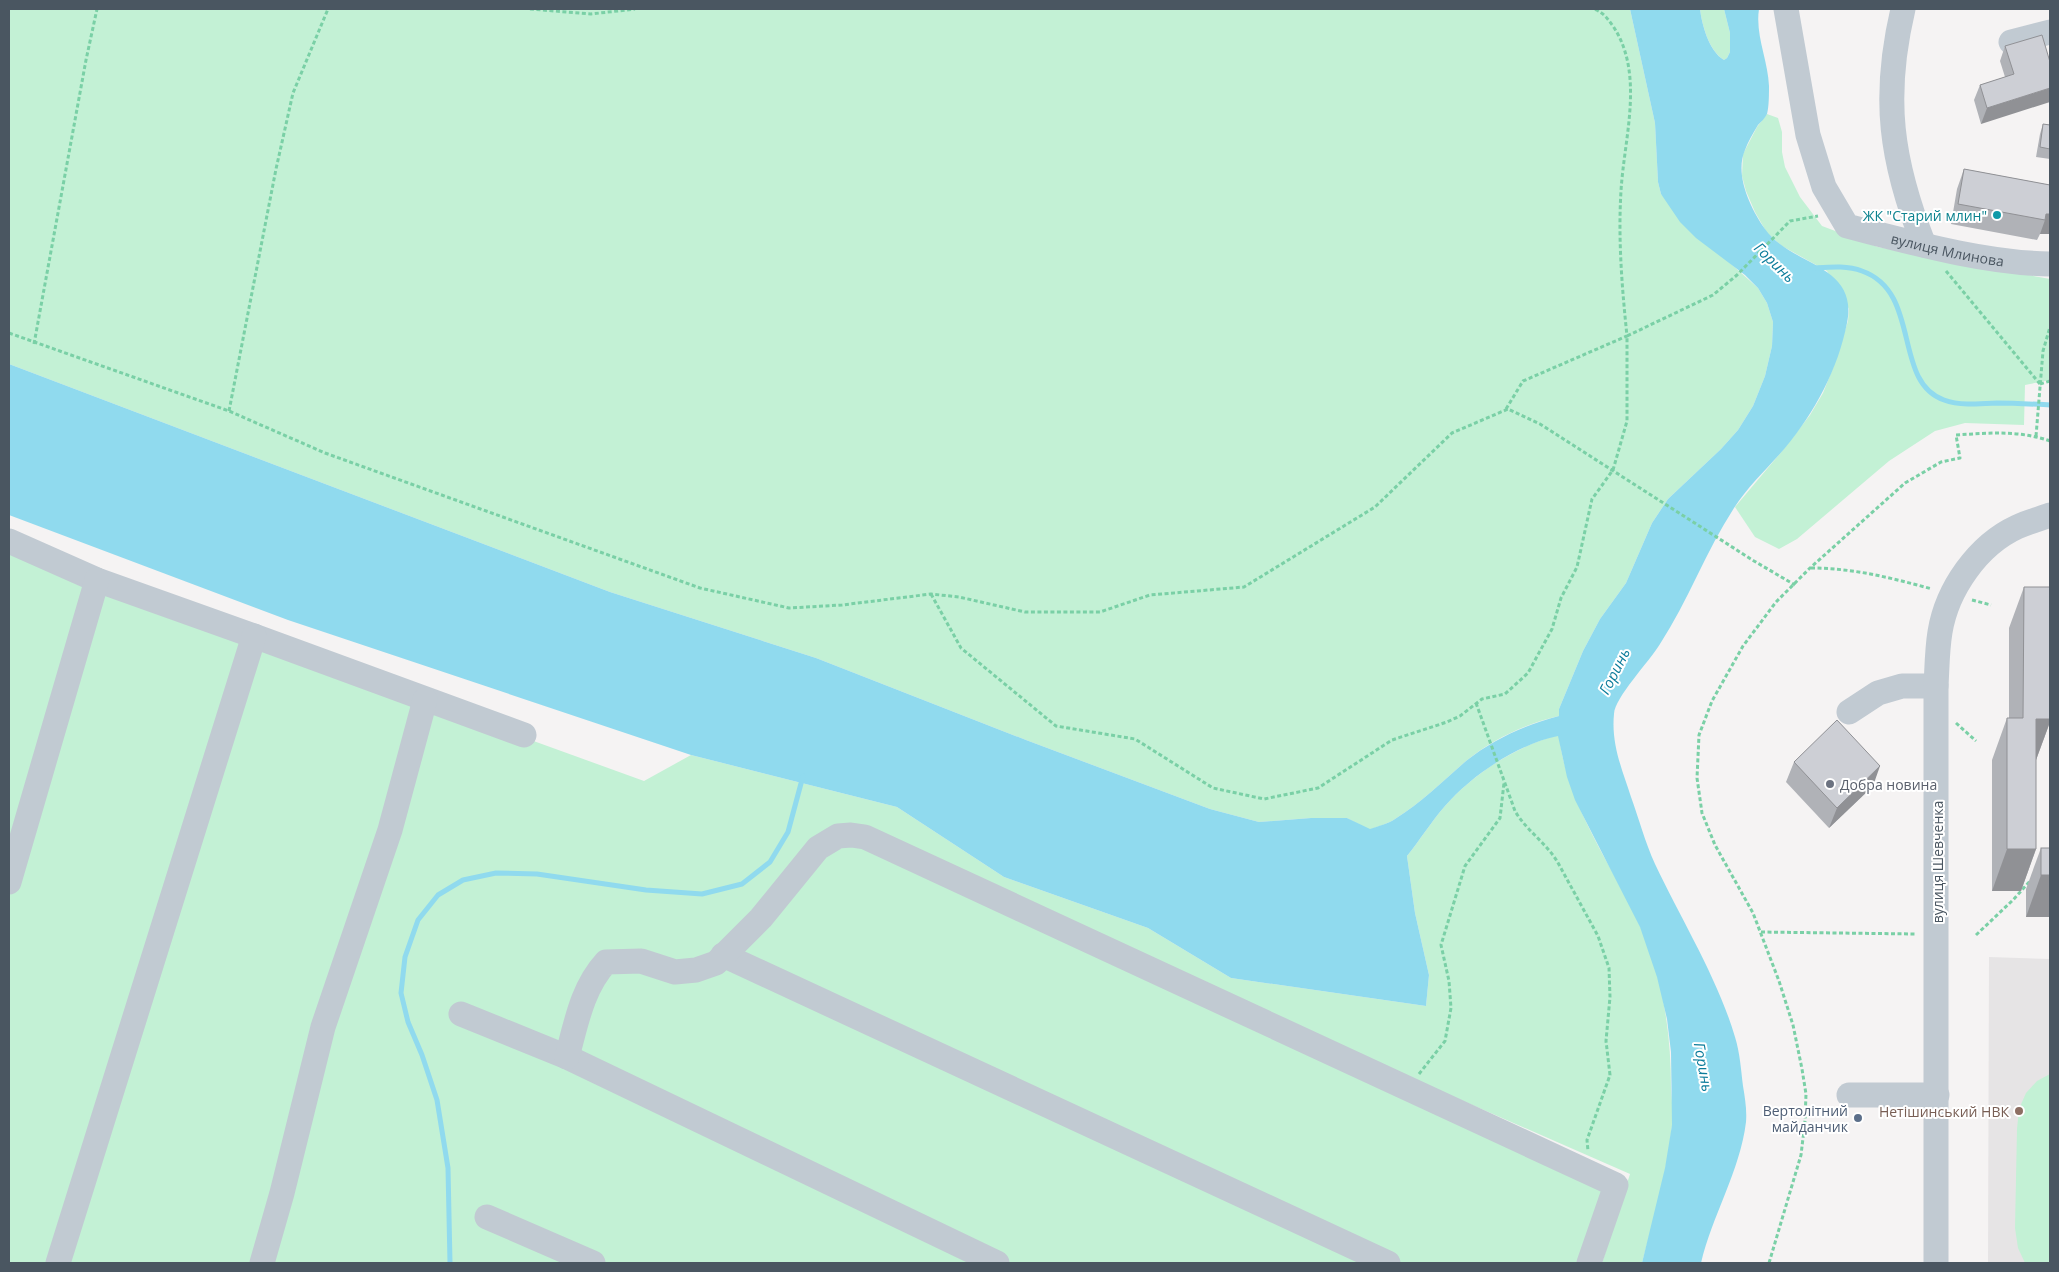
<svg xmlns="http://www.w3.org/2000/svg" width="2059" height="1272" viewBox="0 0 2059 1272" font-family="'Open Sans',sans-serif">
<rect width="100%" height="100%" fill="#f5f3f3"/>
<path fill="#e6e4e5" d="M1989 957 2050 959V1263H1988Z"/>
<g fill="#c3f1d5">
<path d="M9 9H1630L1655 123 1658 182 1661 194 1730 263 1758 288 1767 303 1773 322 1772 346 1765 376 1753 406 1738 430 1721 449 1668 499 1652 523 1626 583 1600 619 1583 651 1559 709V716C1525 724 1493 739 1466 761 1443 781 1421 803 1395 819 1388 824 1378 826 1370 830L1347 818H1311L1259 822 1210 809 1026 740 816 658 610 592 9 364Z"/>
<path d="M1700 9H1724L1730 33V52L1727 58 1724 60C1709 51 1702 25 1700 9Z"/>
<path d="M1767 114 1778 118 1782 132V152L1785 167 1800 197 1822 226 1878 247 2050 279V380L2025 385 2024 425 1965 423 1935 431 1889 461 1797 539 1779 549 1755 537 1735 507 1783 450 1810 415 1823 393 1833 368 1848 321 1849 309 1827 271 1782 246 1767 233 1755 212 1746 191 1742 176 1743 154 1757 127Z"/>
<path d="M9 551 644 781 691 755 897 807 1004 877 1148 928 1231 978 1426 1006 1429 975 1415 913 1407 856C1420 840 1431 822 1445 806 1473 774 1517 745 1559 735 1567 806 1611 862 1640 926 1663 977 1671 1033 1671 1088 1672 1101 1673 1114 1672 1126 1667 1172 1654 1218 1642 1263H1602L1630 1174 1388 1068 1610 1188 1584 1263H9Z"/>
<path d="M2050 1074V1263H2025L2018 1248 2015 1228 2017 1129 2019 1109 2026 1093 2037 1081Z"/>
</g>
<path fill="#90daee" d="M1630 9H1700C1702 25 1709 51 1724 60L1727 58 1730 52V33L1724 9H1759C1755 35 1768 60 1769 86 1769 94 1769 107 1767 114 1765 118 1761 122 1758 125 1753 133 1748 142 1745 150 1734 175 1751 209 1765 229 1791 266 1859 264 1847 323 1838 369 1815 412 1785 448 1768 468 1748 486 1734 508 1706 551 1688 601 1660 644 1649 662 1615 697 1614 714 1611 744 1622 769 1631 797 1639 819 1645 842 1655 864 1681 919 1718 979 1735 1037 1740 1053 1741 1070 1743 1086 1745 1098 1747 1110 1746 1122 1740 1171 1712 1216 1701 1263H1642L1665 1168 1672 1125 1671 1052 1667 1019 1657 977 1640 927 1575 800 1567 777 1558 736C1518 744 1472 775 1445 806 1431 822 1420 840 1407 856L1415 913 1429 975 1426 1006 1231 978 1148 928 1004 877 897 807 691 755 288 620 9 515V364L610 592 816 658 1026 740 1210 809 1259 822 1311 818H1347L1370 829C1378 826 1388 824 1395 819 1421 803 1443 781 1466 761 1494 739 1525 725 1559 716V709L1583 651 1600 619 1626 583 1652 523 1668 499 1721 449 1738 430 1753 406 1765 376 1772 346 1773 322 1767 303 1758 288 1745 275 1696 238 1680 222 1661 194 1658 182 1655 123Z"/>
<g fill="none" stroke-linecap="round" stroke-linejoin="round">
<g stroke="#90daee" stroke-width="5">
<path d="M1813 268C1829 267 1847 265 1862 271 1922 292 1892 382 1944 400 1960 406 1980 404 1997 403 2015 403 2032 404 2050 405"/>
<path d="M450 1263 448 1168 437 1100 422 1055 408 1022 401 993 405 957 418 920 438 895 463 880 496 873 537 874 646 890 702 894 742 884 770 862 788 832 803 776"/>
</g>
<g stroke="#7ad0a6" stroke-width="3" stroke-dasharray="4 2.5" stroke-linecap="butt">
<path d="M530 9 591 14 635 9"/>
<path d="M1946 271 2040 384"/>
<path d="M9 333 229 411 325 453 700 588 789 608 842 605 931 594 959 597 1025 612H1100L1150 595 1244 587 1375 507 1452 433 1508 409 1540 424 1754 561 1795 585"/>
<path d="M34 344 86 60 97 9"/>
<path d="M2040 384 2050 381"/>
<path d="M1506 409 1523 381 1627 336C1622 288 1618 239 1621 191 1624 138 1645 74 1613 26 1607 18 1604 13 1594 9"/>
<path d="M229 411 276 169 293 93 328 9"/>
<path d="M2036 436 2043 351 2050 327"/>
<path d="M1811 568C1853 568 1892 578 1932 589"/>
<path d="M931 594 961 648 1056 726 1135 739 1213 788 1264 799 1318 788 1392 740 1447 722 1460 716 1482 699 1505 694 1528 673 1552 629 1561 598 1577 567 1592 499 1613 470 1627 421V336L1713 295 1737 275 1790 221 1818 216"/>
<path d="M1972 600 1991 605"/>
<path d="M1476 703 1515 811C1526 830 1545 842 1557 861L1598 936 1609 968 1610 997 1606 1041 1610 1075 1587 1140 1588 1151"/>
<path d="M1956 723 1976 741"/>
<path d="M1761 932 1916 934"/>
<path d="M1976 935 2013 900 2030 881"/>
<path d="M1419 1074 1445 1041 1451 1008 1449 981 1441 945 1465 866 1500 818 1504 783"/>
<path d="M1769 1263 1801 1155 1805 1121 1806 1094 1802 1069 1793 1025 1779 981 1753 913 1715 845 1702 813 1697 778 1699 735 1712 701 1743 646 1776 602 1810 568 1905 483 1941 462 1960 458 1956 435C1988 433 2019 430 2050 441"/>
</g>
<g stroke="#c1cad2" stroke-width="25">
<path id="s1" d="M1786 9 1808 135 1824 187 1847 226C1910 242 1984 263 2050 264"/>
<path d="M1903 9C1882 98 1891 161 1924 245"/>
<path d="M2011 42 2050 32"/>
<path d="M9 541 97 580 254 636 524 735"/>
<path d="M1849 712 1878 693 1902 686H1936"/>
<path d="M9 882 97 580"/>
<path d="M723 955 1388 1263"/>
<path d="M461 1014 567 1057 997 1263"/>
<path d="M567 1057C576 1024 582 988 606 962L641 961 675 972 696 970 716 963 761 918 818 848 838 836 851 835 865 837 1616 1185 1589 1263"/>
<path d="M1849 1095H1937"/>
<path d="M487 1217 593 1263"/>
<path d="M58 1263 254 636"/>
<path d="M262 1263 282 1193 323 1027 390 830 425 700"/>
<path d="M1936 1263V686C1937 669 1937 650 1940 632 1947 589 1978 545 2017 527 2028 522 2039 519 2050 515"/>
</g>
</g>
<g fill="#b0b2b7">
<path d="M2005 46 2050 62 1981 124 1974 100 1980 85 2005 77 2000 61Z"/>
<path d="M2043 124 2050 125V159L2036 157 2040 134Z"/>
<path d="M1964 169 2050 185V234H2040L2037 240 1951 224 1957 189Z"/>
<path d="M2024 587H2050V722L2036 760V849L2021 891H1992V760L2007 718H2009V628Z"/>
<path d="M1794 762 1873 786 1829 828 1786 782Z"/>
<path d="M2041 848 2050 917H2026V889Z"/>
</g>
<g fill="#909195">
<path d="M2050 88V102L1981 124 1987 108Z"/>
<path d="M2046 214H2050V234H2040L2045 220Z"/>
<path d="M2036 719H2050V722L2036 760Z"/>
<path d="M1880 766 1873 786 1829 828 1837 808Z"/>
<path d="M2007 849H2036L2021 891H1992Z"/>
<path d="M2041 875H2050V917H2026Z"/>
</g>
<g fill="#cdcfd5" stroke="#909195">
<path d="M2042 35 2050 62V88L1987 108 1980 85 2014 74 2005 46Z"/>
<path d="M2043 124 2050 125V149L2040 147Z"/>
<path d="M1964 169 2050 185V214H2046L2045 220 1958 204Z"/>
<path d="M2024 587H2050V719H2036V849H2007V718H2023Z"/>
<path d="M1837 720 1880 766 1837 808 1794 762Z"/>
<rect x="2041" y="848" width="9" height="27"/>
</g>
<circle fill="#0f9aa8" stroke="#fff" stroke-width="2" cx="1997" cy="215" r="5"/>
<circle fill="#6b7280" stroke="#fff" stroke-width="2" cx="1830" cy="784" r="5"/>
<circle fill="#8d6e63" stroke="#fff" stroke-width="2" cx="2019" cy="1111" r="5"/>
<circle fill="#5c6f8a" stroke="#fff" stroke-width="2" cx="1858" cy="1118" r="5"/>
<g text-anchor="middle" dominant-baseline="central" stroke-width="4" stroke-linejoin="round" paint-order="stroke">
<g font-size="14" fill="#0d838f" stroke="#fff" text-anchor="end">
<text x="1987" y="215">ЖК "Старий млин"</text>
</g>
<g font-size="14" fill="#4a5661" stroke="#fff">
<text stroke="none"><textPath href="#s1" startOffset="331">вулиця Млинова</textPath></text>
<text transform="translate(1937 862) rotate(-90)">вулиця Шевченка</text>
</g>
<g font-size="14" fill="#5b616d" stroke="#fff" text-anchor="start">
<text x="1840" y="784">Добра новина</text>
</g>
<g font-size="14" fill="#4e5e75" stroke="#fff" text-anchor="end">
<text x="1848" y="1110">Вертолітний<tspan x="1848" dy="16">майданчик</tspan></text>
</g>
<g font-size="14" fill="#785e54" stroke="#fff" text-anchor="end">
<text x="2009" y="1111">Нетішинський НВК</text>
</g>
<g font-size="15" font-style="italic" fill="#0c7c9b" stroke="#fff">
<text transform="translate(1775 262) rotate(44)">Горинь</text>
<text transform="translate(1614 671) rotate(-63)">Горинь</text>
<text transform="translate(1704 1067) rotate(80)">Горинь</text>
</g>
</g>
<rect width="2059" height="1272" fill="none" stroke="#4a5661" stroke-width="20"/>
</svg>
